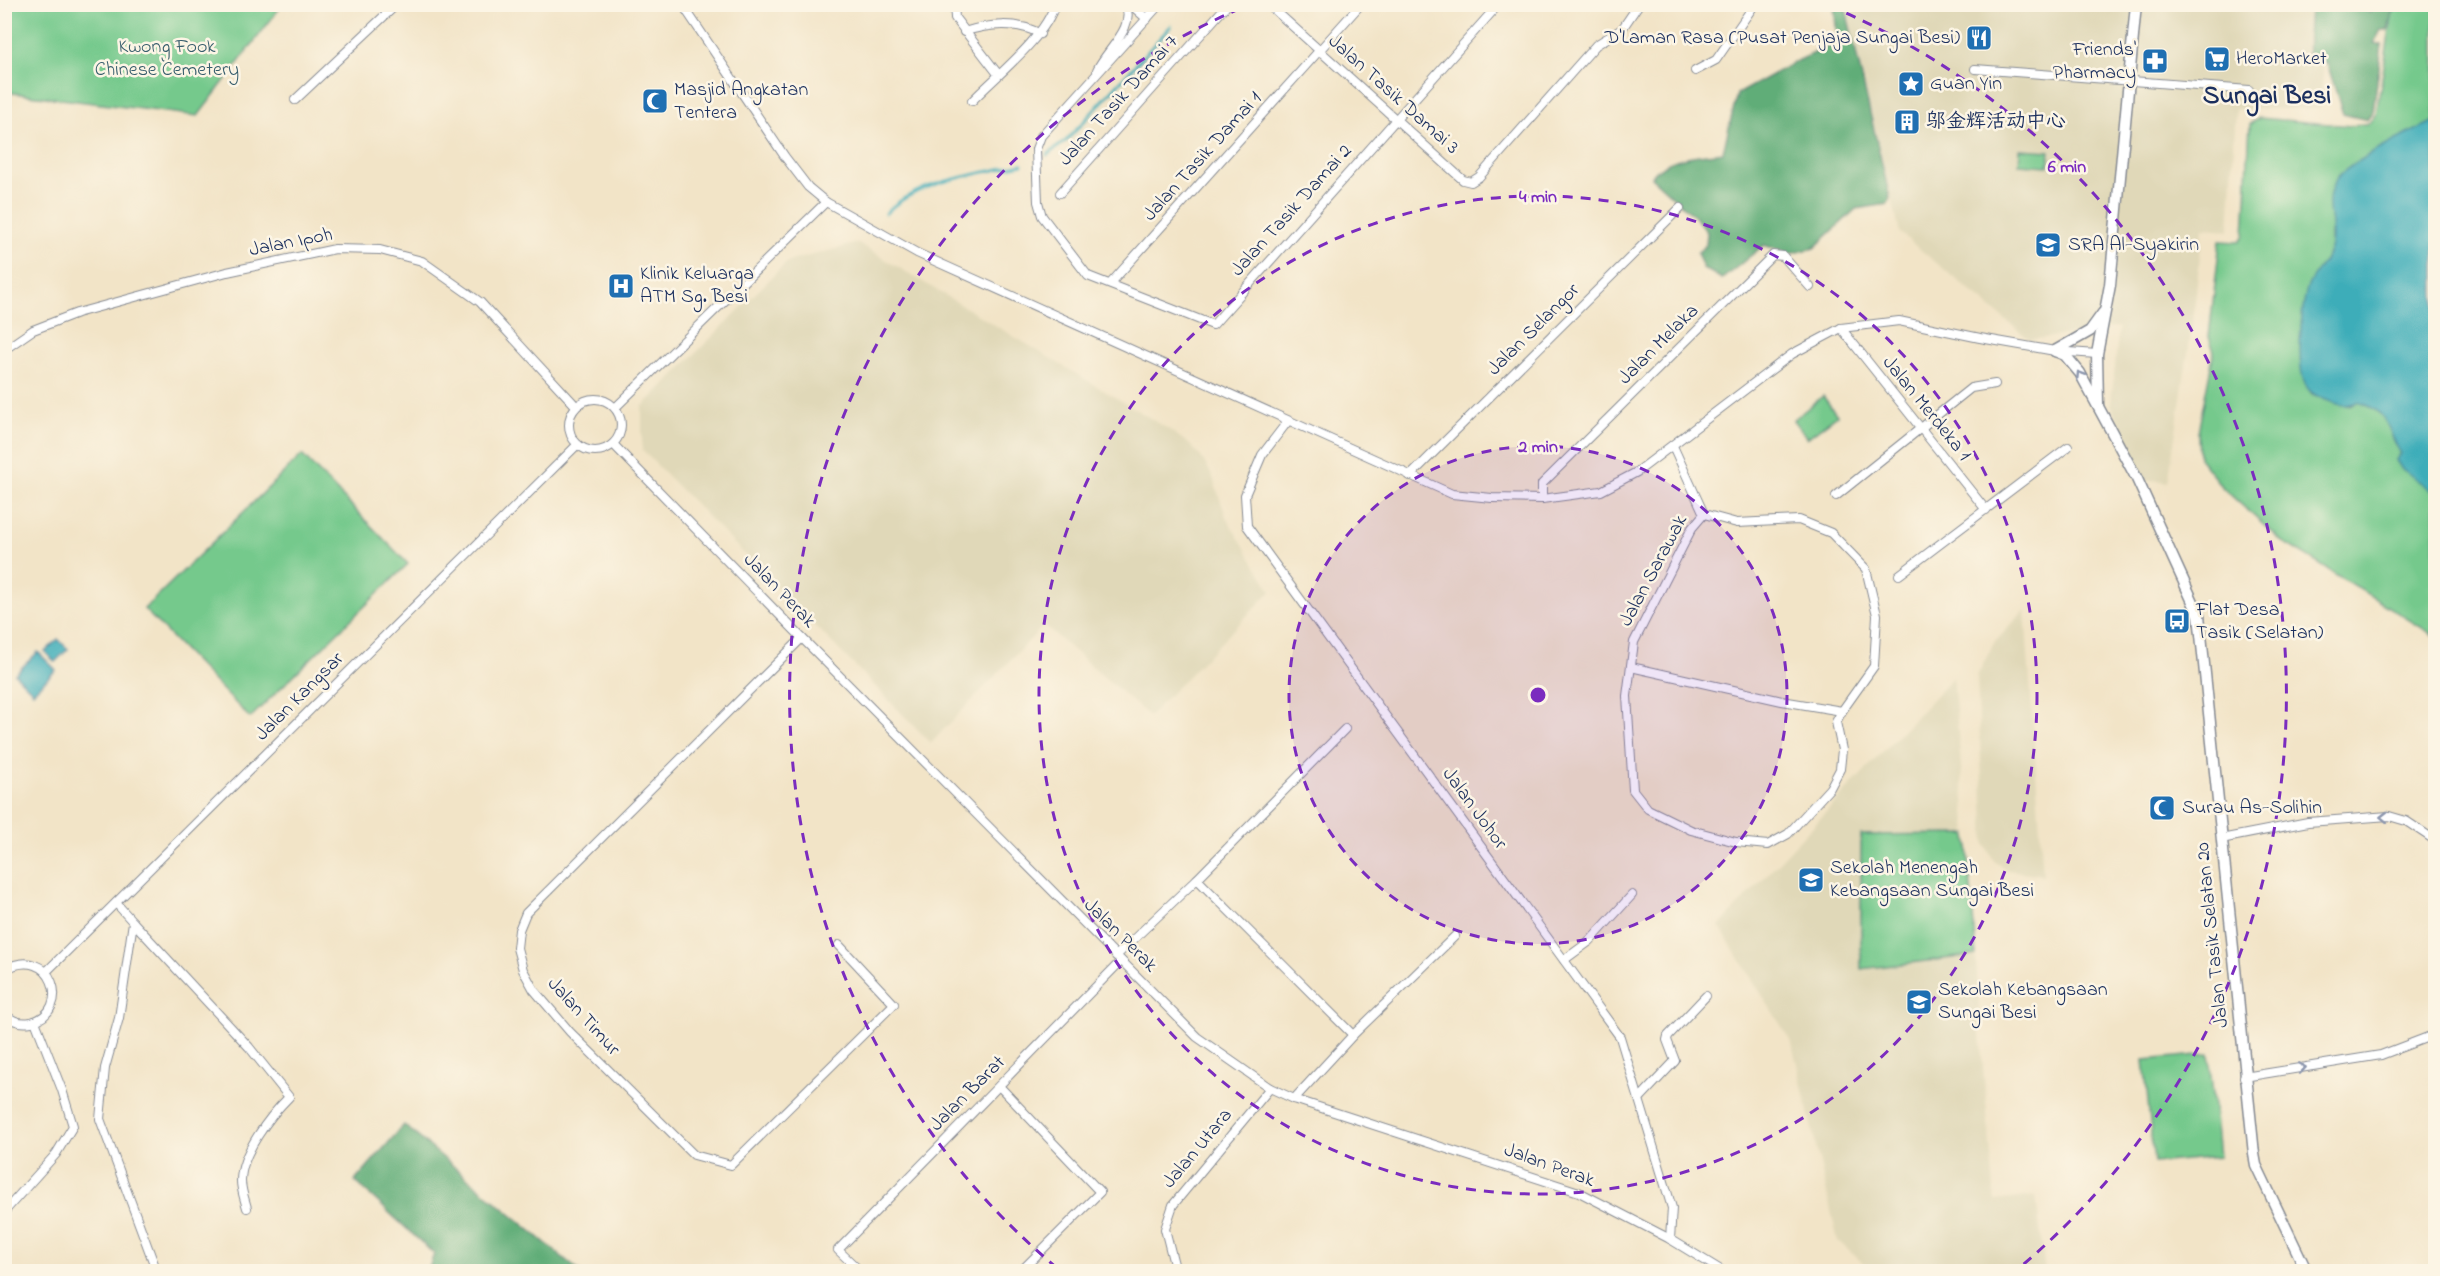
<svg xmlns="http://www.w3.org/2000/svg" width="2440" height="1276" viewBox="0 0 2440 1276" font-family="'Indie Flower','LXGW WenKai TC',sans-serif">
<rect width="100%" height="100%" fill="#fcf5e5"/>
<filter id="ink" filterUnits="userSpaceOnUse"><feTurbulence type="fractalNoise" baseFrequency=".0167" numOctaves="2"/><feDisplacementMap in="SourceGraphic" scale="12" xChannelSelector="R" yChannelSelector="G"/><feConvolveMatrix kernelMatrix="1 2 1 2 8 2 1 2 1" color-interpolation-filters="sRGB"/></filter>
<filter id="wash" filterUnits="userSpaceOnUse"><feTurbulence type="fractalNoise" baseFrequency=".008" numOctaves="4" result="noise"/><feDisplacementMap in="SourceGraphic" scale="24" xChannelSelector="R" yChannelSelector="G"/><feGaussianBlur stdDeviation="1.35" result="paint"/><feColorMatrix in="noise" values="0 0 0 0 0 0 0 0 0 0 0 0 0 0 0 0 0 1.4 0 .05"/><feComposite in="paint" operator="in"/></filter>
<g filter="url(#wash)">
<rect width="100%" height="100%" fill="#f2e4c7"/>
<g fill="#e0d8b8">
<path d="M1847 5H2329L2320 109H2236L2229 230 2203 228 2193 319 2168 482 2142 479 2111 403 2119 327 2030 340 1900 233Z"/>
<path d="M858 243 1168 429 1189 444 1201 457 1212 475 1226 517 1271 591 1149 716 1044 625 931 743 642 450V407L787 262Z"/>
<path d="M2025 610 2043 875 2008 870 1995 862 1985 845 1977 676 1994 643Z"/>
<path d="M1953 677 1967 834 1861 835V969L1976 955 1980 1035 1995 1201 2036 1196 2045 1271H1872L1838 1241 1792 1043 1719 926Z"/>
</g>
<g fill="#75c98c" stroke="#487c75" stroke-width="1.5">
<path d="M5 4H282V5L198 116 5 92Z"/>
<path d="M2394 5 2435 7V121L2351 166 2331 229V248L2307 290 2303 321 2301 362 2306 385 2312 394 2350 406 2357 402C2390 410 2386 429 2401 454L2396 460 2401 467 2435 493V636L2280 540 2223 488 2199 458 2198 432 2214 351 2209 337 2220 241 2239 242 2244 236 2250 124 2259 118 2352 126 2369 123 2376 114Z"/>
<path d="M2020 149 2050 151 2048 166 2019 164Z"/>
<path d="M1823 396 1837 415 1807 438 1793 420Z"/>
<path d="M302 455 408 564 250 718 144 609Z"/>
<path d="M1967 834 1976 955 1861 969V835Z"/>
<path d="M2209 1054 2219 1157 2154 1163 2144 1060Z"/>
</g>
<g fill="#60ad78" stroke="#3e6e6b" stroke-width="1.5">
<path d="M1834 5H1845L1890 198 1888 204 1856 209 1814 248 1790 254 1764 245 1722 279 1703 268 1697 253 1706 245 1707 232 1695 217 1651 177C1668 155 1697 156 1723 152L1737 94 1795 62 1832 45 1837 37Z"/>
<path d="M2310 5H2359L2370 13 2372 5H2392L2393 9 2388 30H2381L2374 43 2382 45 2373 112 2367 120 2343 114 2327 63 2309 62C2305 43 2310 24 2310 5Z"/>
<path d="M404 1125 579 1271H428L434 1254 355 1181Z"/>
</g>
<g fill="#3dadb9" stroke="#2c6e8c" stroke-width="1.5">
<path d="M2435 121V493L2401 468 2396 460 2401 454C2386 429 2390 410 2357 402 2346 408 2337 404 2326 400 2317 396 2310 394 2305 384 2296 364 2301 310 2307 289 2312 273 2328 261 2331 245 2336 222 2320 204 2337 178 2347 164 2417 129 2435 121Z"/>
<path d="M58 639 68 649 55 662 45 652Z"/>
<path d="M38 652 56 670 33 692 15 674Z"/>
</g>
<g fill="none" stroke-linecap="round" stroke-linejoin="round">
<g stroke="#3dadb9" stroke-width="3">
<path d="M1188 7 1191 4"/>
<path d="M1047 155 1067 140 1171 26"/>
<path d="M885 214C916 180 978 175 1022 164"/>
</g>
</g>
</g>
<g filter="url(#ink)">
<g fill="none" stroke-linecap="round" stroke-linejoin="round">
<defs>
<g id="minor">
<path d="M682 4 785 157 808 187 826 202 917 253 1452 494 1492 498 1542 499 1601 491 1637 472 1792 354 1841 328 1899 321 1980 338 2055 351 2097 354"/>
<path d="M954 4 955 18 998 74"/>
<path d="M1130 4 1147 19"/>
<path d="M1160 4 1041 136 1036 149 1038 202 1042 216 1088 276 1213 325 1499 4"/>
<path d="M1268 4 1463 180 1471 182 1479 177 1596 45 1622 29 1639 4"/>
<path d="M964 32C987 24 1019 21 1040 34"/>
<path d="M1975 69 2249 90"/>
<path d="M1097 70C1106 50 1137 27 1125 4"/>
<path d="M1695 71 1716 60 1755 4"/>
<path d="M295 100 397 4"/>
<path d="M972 101C997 75 1045 38 1055 4"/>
<path d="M1060 193 1228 4"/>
<path d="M1110 284 1361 4"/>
<path d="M1841 328 1986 510"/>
<path d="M4 350 33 330 77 313 227 272 335 249 380 250 422 261 480 302 576 406"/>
<circle cx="595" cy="425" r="26"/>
<path d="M616 407 826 202"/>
<path d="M1288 421 1262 455 1245 495 1247 526 1620 1037 1672 1208 1670 1239"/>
<path d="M613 444 802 638 1197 1037 1270 1088 1294 1099 1579 1192 1670 1239 1724 1272"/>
<path d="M1673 446 1704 514 1692 528 1634 642 1627 696 1633 790 1648 809 1691 830 1736 842 1768 845 1788 834 1830 788 1840 769 1842 750 1836 722 1842 711 1874 666 1877 615 1866 569 1831 533 1799 520 1737 523 1704 514"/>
<path d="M1410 476 1680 208"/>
<path d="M1836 496 1971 388 1995 384"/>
<path d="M1542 499V484L1773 255 1783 256 1810 287"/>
<path d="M1899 575 2068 447"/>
<path d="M802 638 526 913 519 930 517 948 523 970 534 990 570 1032 694 1155 731 1165 894 1004 839 945"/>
<path d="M1631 667 1782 701 1842 711"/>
<path d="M2221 839 2308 822 2389 816 2406 821 2436 841"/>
<path d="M1197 879 1353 1035"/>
<path d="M116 903 133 922 119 1018 105 1068 100 1119 157 1272"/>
<path d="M133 922 249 1047 289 1097C270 1116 241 1153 241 1181 241 1190 245 1200 247 1208"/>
<path d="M1116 956 1197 879 1345 729"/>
<path d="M1564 960 1590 941 1632 895"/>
<path d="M4 970C52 942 74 1012 31 1022 21 1024 12 1021 4 1014"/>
<path d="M46 972 577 445"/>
<path d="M2244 1077 2381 1055 2436 1034"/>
<path d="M999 1086 1100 1192 1020 1272"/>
<path d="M1294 1099 1353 1035 1455 936"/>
<path d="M1639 1099 1675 1061 1667 1040 1668 1036 1706 996"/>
<path d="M4 1212 56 1154 73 1126 62 1090 35 1021"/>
<path d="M861 1272 838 1250 1121 961"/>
<path d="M1176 1272 1165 1229 1173 1205 1270 1088"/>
</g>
<g id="tertiary">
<path d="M2055 351 2065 355 2080 373 2137 479 2199 615 2254 1154 2256 1165 2307 1272"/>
<path d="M2055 351 2090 331 2103 313"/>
<path d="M2098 404 2097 354 2110 285 2136 4"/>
</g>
</defs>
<use href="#minor" stroke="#868a92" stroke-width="10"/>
<use href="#tertiary" stroke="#868a92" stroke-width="13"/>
<use href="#minor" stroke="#fff" stroke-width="8"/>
<use href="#tertiary" stroke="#fff" stroke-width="10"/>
</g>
<defs><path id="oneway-chevron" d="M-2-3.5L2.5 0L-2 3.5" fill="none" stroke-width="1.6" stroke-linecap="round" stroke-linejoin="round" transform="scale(1.5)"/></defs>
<g stroke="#8d97ae">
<use href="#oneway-chevron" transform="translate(2080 375) rotate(-122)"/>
<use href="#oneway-chevron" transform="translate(2384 817) rotate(-179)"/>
<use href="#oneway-chevron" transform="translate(2302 1068) rotate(-9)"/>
</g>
</g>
<circle cx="1538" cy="695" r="249" fill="#7b2cbf" fill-opacity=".12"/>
<g fill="none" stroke="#7b2cbf" stroke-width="3" stroke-dasharray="10 8">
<circle cx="1538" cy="695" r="249"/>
<circle cx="1538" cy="695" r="499"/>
<path d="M1057 1268A748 748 0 0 1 1246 6M1830 6A748 748 0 0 1 2019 1268"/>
</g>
<defs>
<symbol id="restaurant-square" viewBox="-11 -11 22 22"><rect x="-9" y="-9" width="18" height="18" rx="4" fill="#1f6fb2" stroke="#fcf5e5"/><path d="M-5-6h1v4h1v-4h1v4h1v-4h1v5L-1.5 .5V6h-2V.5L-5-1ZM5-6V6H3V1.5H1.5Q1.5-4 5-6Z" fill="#fff"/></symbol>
<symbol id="supermarket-square" viewBox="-11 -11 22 22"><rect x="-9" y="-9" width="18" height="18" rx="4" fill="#1f6fb2" stroke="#fcf5e5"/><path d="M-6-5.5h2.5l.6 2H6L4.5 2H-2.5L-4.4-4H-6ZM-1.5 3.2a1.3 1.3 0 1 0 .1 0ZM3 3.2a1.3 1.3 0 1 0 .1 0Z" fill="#fff"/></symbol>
<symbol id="pharmacy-square" viewBox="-11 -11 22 22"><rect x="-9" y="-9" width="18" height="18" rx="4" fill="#1f6fb2" stroke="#fcf5e5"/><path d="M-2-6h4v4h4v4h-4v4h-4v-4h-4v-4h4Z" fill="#fff"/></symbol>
<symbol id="sight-square" viewBox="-11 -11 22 22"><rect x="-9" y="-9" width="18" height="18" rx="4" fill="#1f6fb2" stroke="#fcf5e5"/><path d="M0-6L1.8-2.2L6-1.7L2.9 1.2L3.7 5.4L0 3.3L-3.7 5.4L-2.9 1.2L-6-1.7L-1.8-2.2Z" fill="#fff"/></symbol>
<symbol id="mosque-square" viewBox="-11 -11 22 22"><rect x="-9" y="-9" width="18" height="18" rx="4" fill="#1f6fb2" stroke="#fcf5e5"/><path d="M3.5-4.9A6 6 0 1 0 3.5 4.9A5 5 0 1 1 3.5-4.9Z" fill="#fff"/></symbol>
<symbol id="building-square" viewBox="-11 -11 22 22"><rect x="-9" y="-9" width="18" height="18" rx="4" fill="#1f6fb2" stroke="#fcf5e5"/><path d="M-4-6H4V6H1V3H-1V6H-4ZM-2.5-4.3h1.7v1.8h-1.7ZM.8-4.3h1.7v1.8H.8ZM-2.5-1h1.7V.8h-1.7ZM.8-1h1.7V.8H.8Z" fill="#fff"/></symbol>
<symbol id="school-square" viewBox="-11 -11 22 22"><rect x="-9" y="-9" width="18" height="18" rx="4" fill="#1f6fb2" stroke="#fcf5e5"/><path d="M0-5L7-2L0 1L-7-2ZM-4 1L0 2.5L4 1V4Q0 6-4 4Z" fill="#fff"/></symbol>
<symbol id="hospital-square" viewBox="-11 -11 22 22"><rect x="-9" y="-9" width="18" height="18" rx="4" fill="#1f6fb2" stroke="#fcf5e5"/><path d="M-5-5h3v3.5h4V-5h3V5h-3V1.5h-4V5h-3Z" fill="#fff"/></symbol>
<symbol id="bus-square" viewBox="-11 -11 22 22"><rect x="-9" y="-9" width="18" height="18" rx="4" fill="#1f6fb2" stroke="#fcf5e5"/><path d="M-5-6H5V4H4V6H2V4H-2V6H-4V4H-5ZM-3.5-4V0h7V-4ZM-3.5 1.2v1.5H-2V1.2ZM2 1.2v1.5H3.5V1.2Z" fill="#fff"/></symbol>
</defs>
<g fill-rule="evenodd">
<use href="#restaurant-square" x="1964" y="23" width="30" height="30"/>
<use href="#supermarket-square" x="2202" y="44" width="30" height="30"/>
<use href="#pharmacy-square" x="2140" y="46" width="30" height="30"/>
<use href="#sight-square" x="1896" y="69" width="30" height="30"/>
<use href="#mosque-square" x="640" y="86" width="30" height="30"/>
<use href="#building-square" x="1892" y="107" width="30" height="30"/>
<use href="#school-square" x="2033" y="230" width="30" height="30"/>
<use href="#hospital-square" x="606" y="271" width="30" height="30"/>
<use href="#bus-square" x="2162" y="606" width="30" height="30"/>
<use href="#mosque-square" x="2147" y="793" width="30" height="30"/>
<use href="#school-square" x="1796" y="865" width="30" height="30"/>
<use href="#school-square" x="1904" y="987" width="30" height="30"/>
</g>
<g text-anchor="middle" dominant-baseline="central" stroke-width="5" stroke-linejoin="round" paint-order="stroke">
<g font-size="20" fill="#1b2f5e" stroke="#fcf5e5" text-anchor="start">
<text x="1960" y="38" text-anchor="end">D'Laman Rasa (Pusat Penjaja Sungai Besi)</text>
<text x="2136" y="50" text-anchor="end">Friends'<tspan x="2136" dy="23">Pharmacy</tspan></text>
<text x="2236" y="59">HeroMarket</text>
<text x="1930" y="84">Guan Yin</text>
<text x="674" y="90">Masjid Angkatan<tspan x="674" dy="23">Tentera</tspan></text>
<text x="1926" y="122">邬金辉活动中心</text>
<text x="2068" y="245">SRA Al-Syakirin</text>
<text x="640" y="274">Klinik Keluarga<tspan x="640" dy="23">ATM Sg. Besi</tspan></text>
<text x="2196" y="610">Flat Desa<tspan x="2196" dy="23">Tasik (Selatan)</tspan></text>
<text x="2182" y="808">Surau As-Solihin</text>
<text x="1830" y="868">Sekolah Menengah<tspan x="1830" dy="23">Kebangsaan Sungai Besi</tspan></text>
<text x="1938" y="990">Sekolah Kebangsaan<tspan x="1938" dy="23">Sungai Besi</tspan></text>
</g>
<g font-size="20" fill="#365d6c" stroke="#fcf5e5">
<text x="167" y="47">Kwong Fook<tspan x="167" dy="23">Chinese Cemetery</tspan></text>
</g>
<g font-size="20" fill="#1b2f5e" stroke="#fcf5e5">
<text transform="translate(1393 95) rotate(42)">Jalan Tasik Damai 3</text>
<text transform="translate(1119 101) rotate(-48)">Jalan Tasik Damai 7</text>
<text transform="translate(1203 157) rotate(-48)">Jalan Tasik Damai 1</text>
<text transform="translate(1292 211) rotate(-48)">Jalan Tasik Damai 2</text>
<text transform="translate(291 243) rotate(-11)">Jalan Ipoh</text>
<text transform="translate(1534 330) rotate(-45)">Jalan Selangor</text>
<text transform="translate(1659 345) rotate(-45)">Jalan Melaka</text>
<text transform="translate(1926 409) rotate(51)">Jalan Merdeka 1</text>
<text transform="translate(1654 571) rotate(-62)">Jalan Sarawak</text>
<text transform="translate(779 591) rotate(46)">Jalan Perak</text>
<text transform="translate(300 697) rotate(-45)">Jalan Kangsar</text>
<text transform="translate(1474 809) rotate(54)">Jalan Johor</text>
<text transform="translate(2213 935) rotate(-96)">Jalan Tasik Selatan 20</text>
<text transform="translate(1120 936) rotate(45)">Jalan Perak</text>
<text transform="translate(583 1017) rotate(48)">Jalan Timur</text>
<text transform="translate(968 1094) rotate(-45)">Jalan Barat</text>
<text transform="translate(1198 1149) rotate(-50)">Jalan Utara</text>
<text transform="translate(1549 1166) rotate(20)">Jalan Perak</text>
</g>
<g font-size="26" font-weight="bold" fill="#1b2f5e" stroke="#fcf5e5">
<text x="2267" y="97">Sungai Besi</text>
</g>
</g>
<circle cx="1538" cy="695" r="9" fill="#7b2cbf" stroke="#fcf5e5" stroke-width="3"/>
<g font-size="18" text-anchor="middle" font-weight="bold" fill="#7b2cbf" stroke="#fcf5e5" stroke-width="5" stroke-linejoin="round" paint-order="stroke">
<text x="2067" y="172">6 min</text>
<text x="1538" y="202">4 min</text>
<text x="1538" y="452">2 min</text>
</g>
<rect width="2440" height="1276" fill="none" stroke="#fcf5e5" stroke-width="24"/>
</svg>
